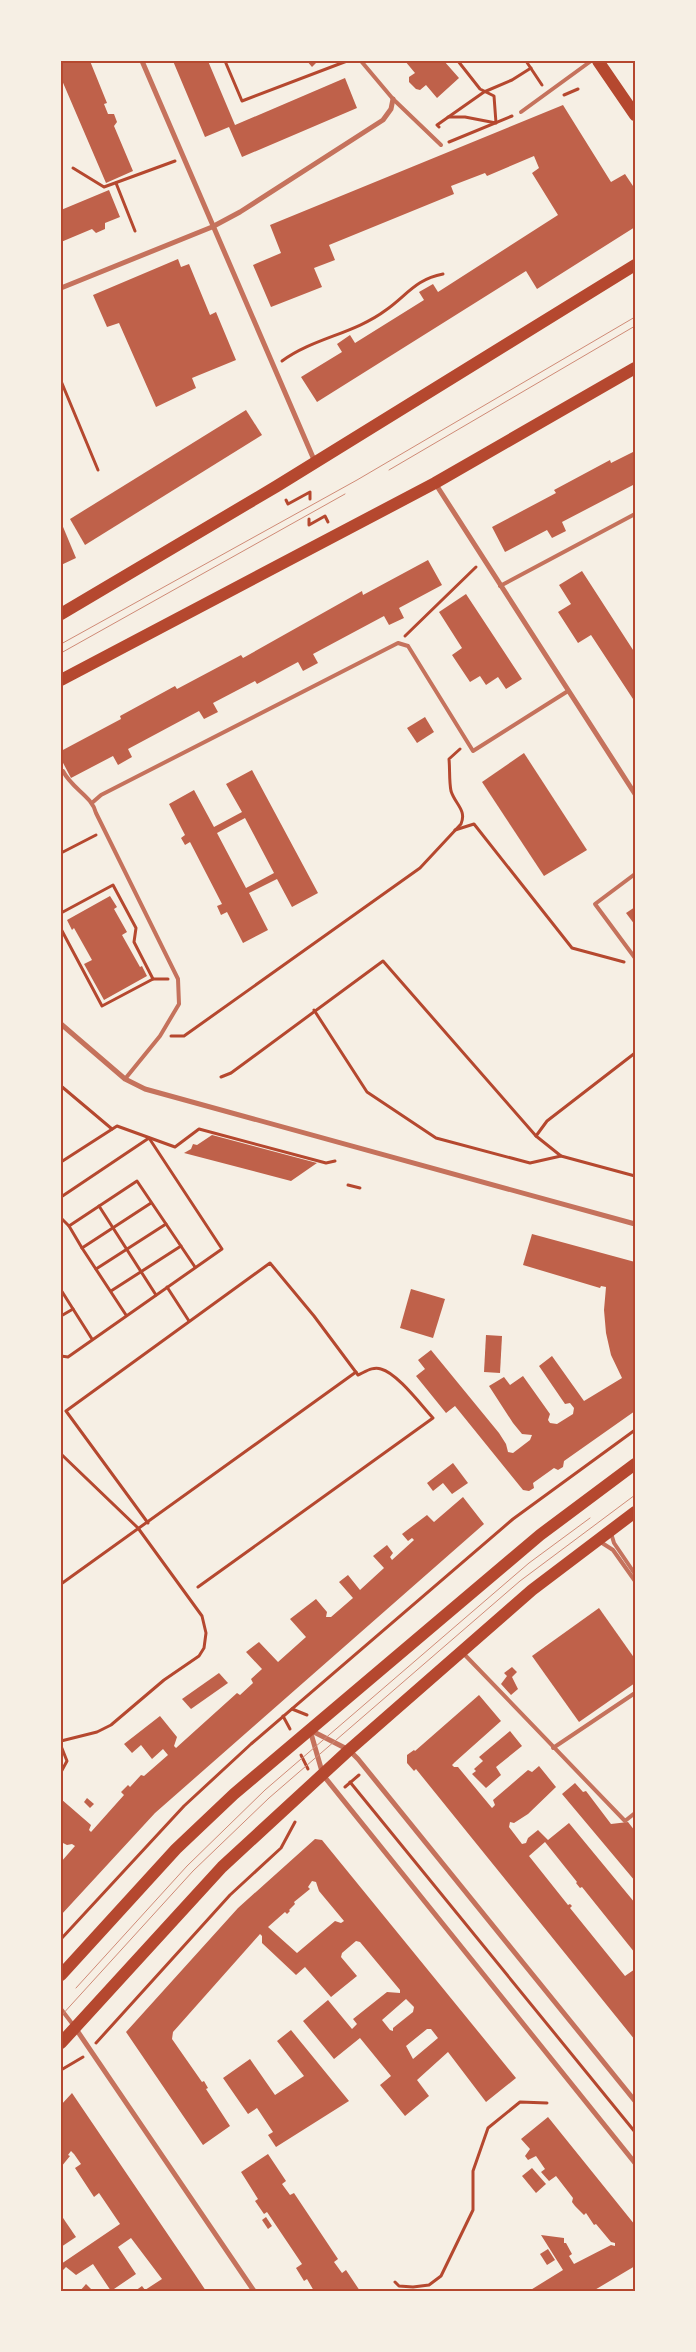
<svg xmlns="http://www.w3.org/2000/svg" width="696" height="2352" viewBox="0 0 696 2352" font-family="'Public Sans',sans-serif">
<rect width="100%" height="100%" fill="#f6efe4"/>
<g fill="#bf614a" fill-rule="evenodd">
<path d="M61 61H90L107 103 104 104 108 114H114L117 122 114 126 133 171 106 183 61 78Z"/>
<path d="M173 61H208L235 125 345 78 357 108 242 157 229 127 205 137Z"/>
<path d="M307 61H318L312 67Z"/>
<path d="M405 61H444L459 78 437 98 426 85 420 90 416 89 409 82V77L415 73Z"/>
<path d="M563 105 611 182 625 174 635 189V227L537 289 526 271 317 402 301 377 342 352 337 344 350 335 355 343 424 300 419 292 433 284 438 292 558 215 532 173 539 168 534 156 487 176 485 173 451 186 454 194 329 245 335 260 314 268 322 287 271 307 253 265 281 253 270 225Z"/>
<path d="M109 190 120 217 105 223V229L96 233 92 229 61 242V210Z"/>
<path d="M178 259 181 267 189 264 210 315 216 312 236 360 192 378 196 388 156 407 119 323 107 327 93 295Z"/>
<path d="M246 410 262 435 85 545 70 519Z"/>
<path d="M635 451V488L633 485 562 522 566 531 552 538 547 530 505 552 492 527 556 493 554 490 610 460 611 463Z"/>
<path d="M61 522 76 558 61 565Z"/>
<path d="M428 560 442 585 399 608 404 618 389 625 384 616 313 654 318 663 303 671 298 662 257 684 255 681 213 703 218 712 204 719 199 711 128 749 132 757 118 765 113 756 71 778 61 759V751L121 719 120 716 175 686 177 689 241 655 243 658 362 591 363 595Z"/>
<path d="M582 571 635 653V702L591 635 578 643 558 612 571 604 559 585Z"/>
<path d="M466 594 522 679 506 689 498 677 486 685 480 676 470 682 452 655 462 648 439 612Z"/>
<path d="M425 717 434 732 417 743 407 728Z"/>
<path d="M524 753 587 850 544 876 482 782Z"/>
<path d="M252 770 318 893 292 907 277 879 249 893 268 930 243 943 227 912 221 915 217 906 222 904 190 842 185 845 181 838 185 835 169 804 194 790 214 827 242 812 226 784ZM245 818 274 873 246 888 217 833Z"/>
<path d="M110 896 117 907 114 909 127 932 122 935 140 967 142 966 147 976 104 1000 84 964 92 960 74 928 72 930 67 920Z"/>
<path d="M635 907V925L626 913Z"/>
<path d="M212 1135 317 1163 291 1181 184 1153 191 1149 193 1144 197 1145Z"/>
<path d="M532 1234 635 1262V1411L564 1461 563 1467 558 1470 554 1468 533 1483 534 1488 529 1491 523 1490 455 1406 446 1413 416 1376 425 1369 418 1360 431 1350 499 1433 506 1444 508 1452 513 1453 530 1440 532 1435 522 1434 513 1423 489 1386 504 1377 510 1385 523 1376 550 1414 548 1420 550 1423 557 1424 573 1414 574 1408 570 1403 565 1404 539 1366 552 1356 584 1401 622 1378 611 1355 606 1333 604 1310 606 1287 601 1286 600 1288 523 1265Z"/>
<path d="M411 1289 445 1299 433 1338 400 1328Z"/>
<path d="M486 1335 502 1336 500 1373 484 1372Z"/>
<path d="M453 1463 468 1483 452 1494 443 1483 433 1491 427 1483Z"/>
<path d="M463 1497 484 1524 155 1813 61 1915V1862L75 1846 72 1844 67 1845 61 1842V1799L91 1825 89 1830 91 1832 124 1795 121 1792 128 1785 130 1787 141 1775 144 1776 168 1755 163 1749 152 1759 141 1745 132 1753 124 1744 160 1716 177 1737 174 1746 176 1748 237 1693 240 1695 253 1683 251 1679 262 1669 246 1652 259 1642 278 1662 306 1637 290 1619 316 1599 327 1612 326 1617H331L353 1598 339 1582 348 1575 360 1590 384 1568 373 1556 387 1545 393 1553 390 1557 392 1560 414 1540 412 1538 408 1541 402 1534 427 1515 434 1522Z"/>
<path d="M599 1608 635 1659V1683L579 1722 532 1656Z"/>
<path d="M512 1667 517 1672 512 1677 518 1689 511 1695 501 1684 507 1676 504 1673Z"/>
<path d="M219 1673 228 1683 191 1709 182 1699Z"/>
<path d="M479 1695 501 1721 455 1762 452 1765 454 1767H458L492 1808 495 1805 493 1800 528 1770 532 1772 539 1766 556 1787 528 1814 514 1823 510 1822 509 1827 522 1844 526 1843 528 1838 538 1830 548 1840 569 1823 635 1903V1953L582 1887 580 1888 576 1883 577 1882 545 1842 529 1856 568 1905 570 1904 572 1906 570 1908 625 1976 635 1969V2040L416 1769 414 1771 407 1763V1755L414 1750 415 1751Z"/>
<path d="M510 1731 522 1746 496 1767 501 1775 486 1788 472 1774 476 1771 474 1769 483 1761 479 1757Z"/>
<path d="M575 1783 583 1792 586 1791 611 1824 628 1822 635 1831V1881L562 1794Z"/>
<path d="M87 1798 94 1804 90 1808 84 1802Z"/>
<path d="M315 1839 322 1840 516 2078 486 2102 448 2052 417 2080 429 2096 405 2116 380 2085 391 2076 360 2038 334 2059 303 2021 328 2000 352 2029 357 2024 353 2019 387 1992 400 1993V1990L360 1942 356 1941 342 1953 341 1957 357 1976 331 1997 305 1967 296 1975 262 1943V1936L260 1934 173 2032 172 2039 202 2082 204 2081 208 2088 206 2089 230 2126 203 2145 126 2032 238 1908ZM312 1881 316 1882 319 1891 344 1921 341 1923 335 1921 297 1953 268 1927 285 1912 287 1914 290 1911 289 1910 295 1904 294 1902 310 1889 308 1887ZM406 1999 414 2007 413 2012 393 2028V2031L390 2030 382 2020ZM427 2029H431L438 2038 413 2059 406 2046Z"/>
<path d="M291 2030 349 2101 276 2147 268 2135 273 2132 257 2108 248 2114 223 2078 250 2059 275 2095 304 2076 277 2041Z"/>
<path d="M72 2093 194 2273 206 2291H135L142 2286 145 2290 162 2279 131 2238 118 2247 136 2274 114 2289 115 2291H111L93 2264 76 2275 66 2267 61 2272V2264L120 2224 99 2193 94 2197 75 2168 81 2164 74 2154 71 2151 68 2155 70 2156 61 2167V2105Z"/>
<path d="M548 2117 635 2225V2266L593 2291H529L563 2270 541 2235 564 2238V2243H566L572 2254 569 2256 574 2264 611 2245 615 2246V2243L611 2242 596 2224 594 2225 586 2213 584 2215 575 2206 572 2202 573 2198 556 2176 549 2181 541 2172 545 2169 536 2156 528 2160 525 2156 530 2149 521 2139Z"/>
<path d="M268 2154 286 2181 282 2184 290 2195 294 2193 338 2259 334 2262 342 2273 346 2270 360 2291H321L320 2289 314 2291 307 2279 304 2281 296 2268 302 2264 267 2212 264 2214 255 2201 258 2199 241 2172Z"/>
<path d="M532 2168 546 2184 536 2193 522 2176Z"/>
<path d="M61 2215 76 2237 61 2247Z"/>
<path d="M266 2217 272 2226 268 2229 262 2220Z"/>
<path d="M548 2249 555 2260 547 2265 540 2254Z"/>
<path d="M86 2284 93 2291H80Z"/>
</g>
<g fill="none" stroke-linecap="round" stroke-linejoin="round">
<g stroke="#b5482f" stroke-width="3">
<path d="M225 61 242 101 347 61"/>
<path d="M526 61 542 85"/>
<path d="M564 95 578 89"/>
<path d="M448 117H465L496 123 494 96 480 89 458 61"/>
<path d="M439 127 437 125 484 92 512 80 531 68"/>
<path d="M449 142 512 116"/>
<path d="M73 168 104 187 175 161"/>
<path d="M116 183 135 231"/>
<path d="M282 361C313 338 354 334 386 310 407 295 416 279 443 274"/>
<path d="M61 381 98 470"/>
<path d="M286 500 288 504 310 492V499"/>
<path d="M309 519V525L325 516 328 522"/>
<path d="M405 636 476 567"/>
<path d="M455 830 474 824 572 948 624 962"/>
<path d="M61 853 96 835"/>
<path d="M61 913 113 885 136 928 134 942 153 979 102 1006 61 929"/>
<path d="M153 979H168"/>
<path d="M314 1010 367 1092 436 1138 530 1163 561 1156"/>
<path d="M171 1036H184L420 868 461 824C467 810 455 804 451 791 449 781 450 769 449 759L460 749"/>
<path d="M221 1077 231 1073 383 961 536 1136 561 1156 635 1176"/>
<path d="M61 1086 112 1129"/>
<path d="M536 1136 547 1121 635 1053"/>
<path d="M61 1162 117 1126 175 1147 199 1129 326 1163 335 1161"/>
<path d="M348 1185 360 1188"/>
<path d="M61 1197 149 1138 222 1249 68 1357 61 1356"/>
<path d="M99 1206 156 1295"/>
<path d="M61 1218 69 1226 137 1181 195 1267"/>
<path d="M69 1226 82 1248 151 1203"/>
<path d="M82 1248 126 1315"/>
<path d="M96 1269 166 1224"/>
<path d="M167 1287 189 1321"/>
<path d="M61 1290 92 1339"/>
<path d="M111 1291 181 1246"/>
<path d="M61 1316 73 1309"/>
<path d="M61 1454 138 1528 202 1616 206 1633 204 1648 199 1656 164 1680 111 1725 97 1732 61 1741"/>
<path d="M148 1523 66 1411 270 1263 314 1316 358 1375C365 1372 373 1366 381 1369 397 1373 421 1405 433 1418L198 1587"/>
<path d="M61 1584 356 1372"/>
<path d="M292 1709 307 1715"/>
<path d="M283 1716 290 1729"/>
<path d="M61 1746 67 1761 61 1772"/>
<path d="M301 1755 308 1769"/>
<path d="M350 1782 635 2132"/>
<path d="M345 1787 359 1775"/>
<path d="M61 1939 184 1806 251 1744 513 1519 635 1430"/>
<path d="M96 2043 230 1895 281 1848 295 1822"/>
<path d="M61 2070 83 2057"/>
<path d="M395 2282 399 2286 413 2287 429 2285 441 2276 473 2210V2171L488 2128 520 2102 547 2103"/>
</g>
<g stroke="#c5725c" stroke-width="4">
<path d="M361 61 393 99 441 145"/>
<path d="M521 112 591 61"/>
<path d="M500 586 635 514"/>
<path d="M63 771C72 789 92 796 96 813L178 979 179 1004 160 1036 125 1079"/>
<path d="M93 802 101 795 398 643 408 646 473 751 568 691"/>
<path d="M635 874 595 904 635 958"/>
<path d="M611 1533 614 1543 635 1574"/>
<path d="M599 1541 613 1550 635 1581"/>
<path d="M463 1653 625 1821 635 1813"/>
<path d="M553 1748 635 1693"/>
<path d="M61 2009 74 2026"/>
</g>
<g stroke="#c5725c" stroke-width="5">
<path d="M142 61 315 462"/>
<path d="M61 288 212 227 240 212 383 120 391 109 393 99"/>
<path d="M435 483 635 794"/>
<path d="M61 1024 125 1079 145 1089 635 1224"/>
<path d="M310 1730 323 1775 635 2163"/>
<path d="M310 1730 349 1750 358 1759 635 2101"/>
<path d="M76 2029 254 2291"/>
</g>
<g stroke="#b5482f" stroke-width="12">
<path d="M598 61 635 115"/>
<path d="M61 614 277 486 635 265"/>
<path d="M61 680 435 483 635 368"/>
<path d="M61 1975 176 1849 234 1794 540 1535 635 1464"/>
<path d="M61 2043 222 1867 349 1750 532 1590 635 1512"/>
</g>
<g stroke="#cf8b77" stroke-width="1">
<path d="M634 61 635 62"/>
<path d="M389 470 635 326"/>
<path d="M61 644 357 480 635 317"/>
<path d="M61 653 345 494"/>
<path d="M76 1988 187 1866 265 1790 529 1563 590 1518"/>
<path d="M61 2016 193 1871 269 1798 520 1581 635 1495"/>
</g>
</g>
<rect width="696" height="2352" fill="none" stroke="#f6efe4" stroke-width="125"/>
<rect x="62" y="62" width="572" height="2228" fill="none" stroke="#b5482f" stroke-width="2"/>
</svg>
